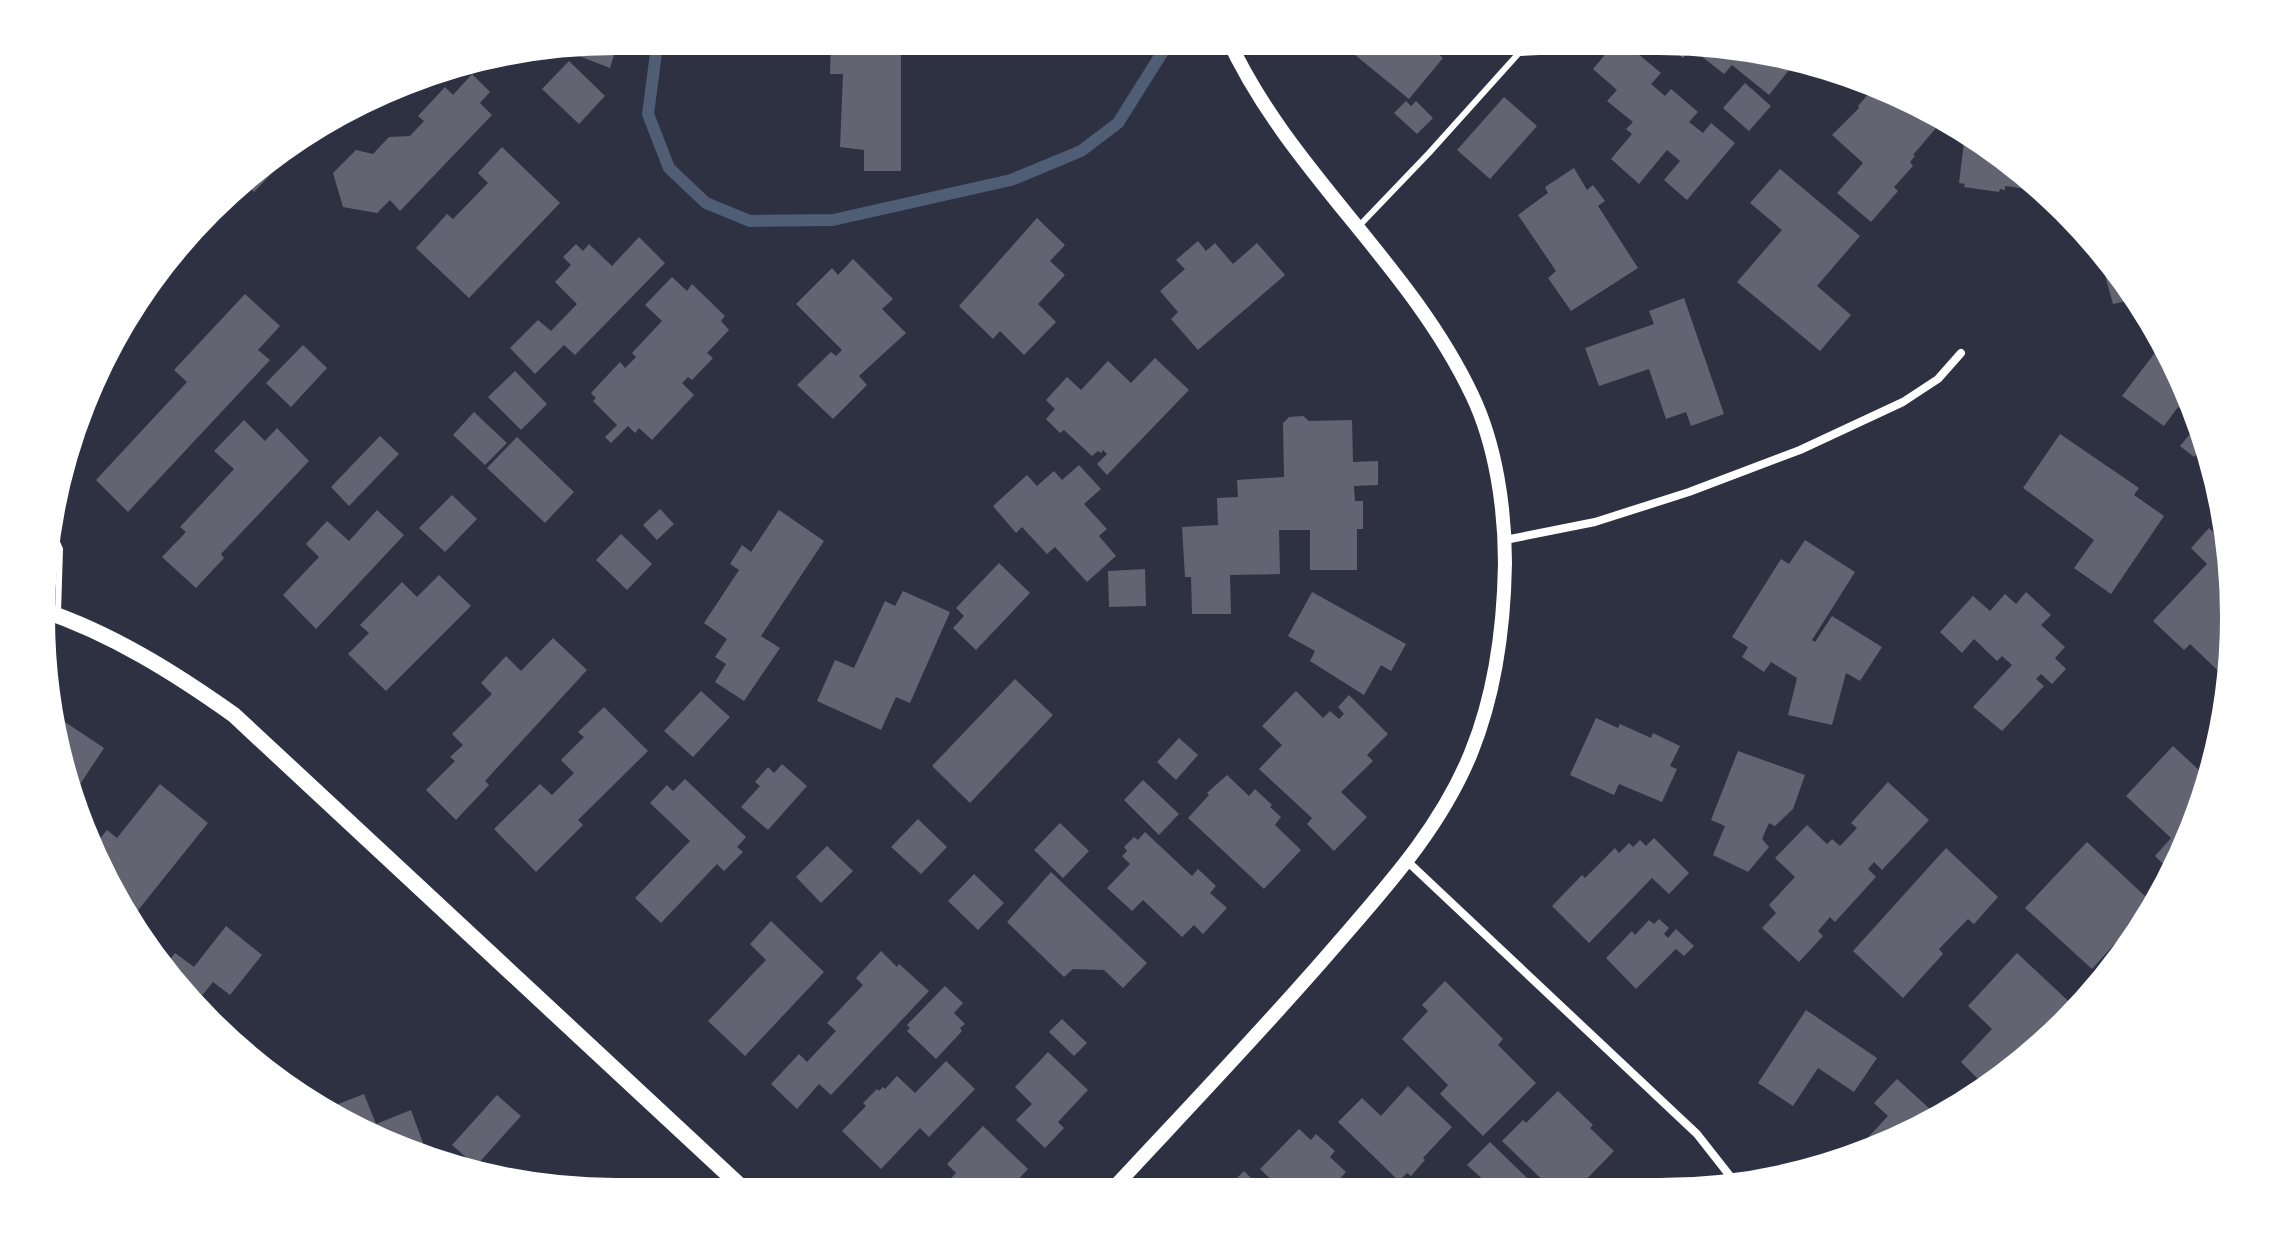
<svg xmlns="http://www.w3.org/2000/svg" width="2275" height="1233" viewBox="0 0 2275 1233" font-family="Arial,sans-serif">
<rect width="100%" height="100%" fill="#2d3142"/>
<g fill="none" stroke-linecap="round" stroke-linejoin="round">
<path stroke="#4f5d75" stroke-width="12" d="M662 36 656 53 648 114 669 168 706 203 750 221 833 220 1011 180 1081 151 1118 123 1172 37"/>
</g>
<g fill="#626471">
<path d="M620 36 610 68 579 56 583 47 573 43Z"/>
<path d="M831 36H901V171H864V150L840 147 843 74H830Z"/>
<path d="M1333 37H1417L1443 58 1409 99Z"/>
<path d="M1658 37H1696L1801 55 1769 95 1732 65 1724 74 1691 48 1683 58Z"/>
<path d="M1619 38 1661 73 1651 84 1665 96 1671 89 1698 112 1689 122 1703 133 1711 123 1735 143 1687 200 1664 180 1680 161 1667 150 1639 184 1611 159 1632 134 1626 129 1633 122 1607 101 1617 90 1593 69Z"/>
<path d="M569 61 605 96 579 124 542 89Z"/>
<path d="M472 74 490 92 480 103 492 115 400 211 390 200 377 213 343 207 333 173 356 150 373 154 389 137 410 136 424 121 418 116 445 87 453 95Z"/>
<path d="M1745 83 1771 106 1749 131 1723 108Z"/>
<path d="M1877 84 1895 91 1936 128 1913 155 1915 156 1910 162 1913 166 1894 187 1898 191 1871 222 1837 193 1863 163 1832 135 1859 108 1858 106Z"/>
<path d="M1504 97 1537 126 1490 179 1457 150Z"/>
<path d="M1406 101 1411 106 1416 101 1433 118 1417 134 1394 113Z"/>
<path d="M1966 126 2041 180 2069 210 2052 208V204L2047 203 2048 192 2005 186V190L2000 189 1999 192 1964 187 1965 184 1959 183Z"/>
<path d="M314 129 254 192 246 184 238 193 233 188 263 156Z"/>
<path d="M502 147 560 203 469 298 416 248 447 214 453 219 488 183 478 173Z"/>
<path d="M1574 168 1587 190 1593 185 1605 201 1598 206 1638 268 1571 311 1548 278 1556 271 1518 215 1548 193 1545 187Z"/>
<path d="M1780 169 1860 236 1817 286 1851 315 1820 351 1737 282 1782 230 1750 203Z"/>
<path d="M1037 218 1065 245 1050 261 1065 275 1038 304 1056 322 1024 355 1000 331 993 339 959 306Z"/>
<path d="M639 237 665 263 575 355 564 345 535 374 510 348 538 320 551 331 577 304 555 282 571 265 563 257 576 244 583 251 589 244 612 266Z"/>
<path d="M1198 241 1206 251 1215 243 1233 264 1257 243 1285 275 1198 350 1171 319 1178 312 1160 291 1185 269 1176 260Z"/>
<path d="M2111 255 2119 263 2140 298 2113 304 2100 257Z"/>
<path d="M853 259 893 299 882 309 906 333 859 376 867 385 833 419 797 385 831 352 836 356 842 350 796 304 832 268 838 275Z"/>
<path d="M672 277 687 291 692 284 725 316 721 321 729 330 707 353 713 358 692 380 688 377 682 383 694 395 652 440 639 428 635 433 628 426 611 443 605 437 617 425 593 401 596 398 591 393 620 362 625 368 636 357 632 353 662 321 645 305Z"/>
<path d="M141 286 149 294 120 326 134 294Z"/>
<path d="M245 294 280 326 258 350 270 360 128 512 96 480 187 382 174 370Z"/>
<path d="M1684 298 1724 414 1691 426 1686 412 1666 419 1649 369 1599 386 1585 348 1654 324 1649 311Z"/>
<path d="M303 345 327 368 291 407 266 383Z"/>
<path d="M2157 350 2177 366 2180 363 2219 466 2218 472 2197 454 2194 457 2180 446 2199 423 2178 407 2164 426 2122 396Z"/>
<path d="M1155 358 1189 390 1107 475 1097 464 1107 454 1103 450 1101 453 1098 451 1092 456 1064 430 1060 433 1046 419 1055 409 1046 400 1067 377 1081 390 1108 361 1131 383Z"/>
<path d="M515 371 547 404 521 430 488 397Z"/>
<path d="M474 412 507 443 485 465 453 435Z"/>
<path d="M1303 416 1309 421 1352 420 1353 462 1378 461V485L1354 486 1355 501H1363V529H1357V570H1310V530H1279L1280 574 1230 575 1231 614H1192L1191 577H1185L1182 527 1218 525 1217 498 1238 497 1237 480 1284 477 1283 423 1289 417Z"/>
<path d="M244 420 265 441 277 428 309 461 221 554 224 558 196 588 162 557 186 532 180 527 234 469 214 451Z"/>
<path d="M2060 434 2139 488 2134 495 2164 516 2111 594 2074 568 2094 540 2023 488Z"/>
<path d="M380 436 399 454 349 506 331 487Z"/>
<path d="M517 437 574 492 545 523 487 468Z"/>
<path d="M1079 465 1101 489 1084 504 1107 529 1099 536 1116 556 1087 582 1055 547 1047 554 1022 527 1016 533 993 506 1027 475 1037 486 1054 471 1062 480Z"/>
<path d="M452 495 477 519 445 552 419 528Z"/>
<path d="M660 509 674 524 657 540 643 525Z"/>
<path d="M377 510 404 535 316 629 283 595 319 557 306 544 327 521 349 541Z"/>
<path d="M779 510 824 541 761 636 780 648 744 701 715 682 726 664 715 657 727 639 704 623 739 570 730 564 742 545 751 552Z"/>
<path d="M2209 528 2233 551 2238 578 2235 677 2230 682 2190 644 2184 650 2153 621 2207 564 2191 548Z"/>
<path d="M621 534 652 564 627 590 596 560Z"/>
<path d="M1805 540 1855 572 1812 640 1815 642 1832 616 1882 647 1860 681 1846 673 1832 725 1788 715 1797 678 1771 662 1764 672 1742 657 1748 647 1732 637 1781 559 1789 564Z"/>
<path d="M999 563 1030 593 976 650 953 628 964 616 956 608Z"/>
<path d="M1145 569 1146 606 1109 607 1108 571Z"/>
<path d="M439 575 471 606 386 691 348 654 369 633 360 625 402 582 417 597Z"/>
<path d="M903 591 950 612 910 703 896 697 881 730 817 701 835 660 854 668 885 601 895 606Z"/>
<path d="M1312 592 1406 644 1391 671 1381 665 1364 695 1310 661 1315 651 1288 636Z"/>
<path d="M2026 592 2051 615 2041 625 2065 647 2055 658 2066 669 2052 684 2041 674 2036 679 2044 686 2002 731 1973 707 2012 665 2002 656 1997 661 1974 639 1962 653 1940 632 1973 596 1990 611 2005 594 2016 604Z"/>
<path d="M553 638 587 670 485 781 489 785 456 820 426 790 455 761 450 757 463 745 452 734 492 694 481 683 506 656 521 671Z"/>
<path d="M1015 679 1053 715 970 803 932 766Z"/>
<path d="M701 691 730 717 693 757 664 731Z"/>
<path d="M1296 691 1323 718 1330 711 1339 719 1344 714 1338 707 1349 695 1388 734 1367 755 1373 761 1341 792 1367 817 1334 851 1307 824 1312 818 1259 769 1282 745 1262 726Z"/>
<path d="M604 707 648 751 578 820 583 825 536 872 494 829 540 784 552 795 574 773 561 760 584 737 578 732Z"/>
<path d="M56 716 104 748 71 798 53 721Z"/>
<path d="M1596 718 1618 728 1620 724 1651 738 1653 733 1680 746 1670 766 1677 769 1662 802 1619 784 1614 795 1570 775Z"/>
<path d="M1179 738 1198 755 1176 780 1157 762Z"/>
<path d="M2173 746 2213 783 2208 803 2175 876 2155 856 2171 838 2126 796Z"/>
<path d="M1738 751 1805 775 1793 809 1775 826 1769 823 1762 839 1769 847 1748 872 1713 855 1725 826 1711 820Z"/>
<path d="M782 764 807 786 768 830 741 807 760 786 755 782 768 767 774 773Z"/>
<path d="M1227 775 1249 796 1255 789 1272 805 1270 807 1281 817 1275 825 1301 850 1264 889 1188 818 1209 795 1207 793Z"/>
<path d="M685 779 746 837 737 847 743 852 724 871 717 864 661 923 635 898 690 841 650 803 667 785 673 791Z"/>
<path d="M1143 780 1179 814 1159 835 1124 800Z"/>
<path d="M1888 782 1929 820 1882 870 1874 862 1868 869 1876 877 1835 922 1830 917 1818 931 1823 936 1799 962 1762 928 1776 913 1769 905 1795 877 1775 858 1807 825 1827 844 1832 839 1840 846 1857 828 1851 823Z"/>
<path d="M160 784 208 823 131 919 110 887 114 881 99 869 89 852 107 830 117 838Z"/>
<path d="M918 819 947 847 921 874 891 847Z"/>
<path d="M1060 823 1089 851 1063 878 1034 850Z"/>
<path d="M1145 832 1192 876 1198 869 1216 886 1210 893 1227 908 1203 934 1194 925 1182 937 1143 900 1132 911 1107 888 1130 864 1122 856 1127 851 1124 847 1134 837 1138 840Z"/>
<path d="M1654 838 1689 873 1669 894 1652 878 1589 943 1552 906 1582 875 1585 878 1615 848 1619 853 1629 843 1633 847 1640 840 1646 846Z"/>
<path d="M2087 842 2159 909 2132 947 2121 937 2092 969 2025 908Z"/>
<path d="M827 846 853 871 821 903 796 877Z"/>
<path d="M1946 848 1998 897 1974 924 1968 919 1939 949 1943 954 1903 998 1853 951Z"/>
<path d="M1051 872 1147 963 1123 988 1104 970 1073 969 1064 977 1007 922Z"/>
<path d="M974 874 1004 903 978 930 948 901Z"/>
<path d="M1659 919 1669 928 1664 934 1668 938 1676 929 1694 946 1684 956 1676 949 1636 989 1606 958 1632 931 1635 935 1649 920 1654 924Z"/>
<path d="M771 921 824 972 745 1056 708 1021 766 960 750 944Z"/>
<path d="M226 926 262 955 230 995 213 982 191 1009 180 1000 162 970 175 953 194 967Z"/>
<path d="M881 951 897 967 899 964 929 991 831 1095 819 1084 797 1109 771 1084 799 1054 807 1062 836 1031 827 1023 863 985 856 978Z"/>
<path d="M2017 953 2080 1012 1990 1091 1961 1062 1992 1029 1968 1006Z"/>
<path d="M1445 981 1503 1039 1498 1045 1536 1083 1483 1136 1440 1094 1448 1085 1402 1039 1428 1011 1422 1005Z"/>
<path d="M945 986 963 1003 954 1013 965 1024 960 1028 962 1031 936 1059 907 1031 910 1028 907 1025Z"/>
<path d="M1806 1010 1877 1058 1854 1092 1818 1068 1793 1106 1758 1083Z"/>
<path d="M1062 1019 1087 1043 1074 1056 1049 1032Z"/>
<path d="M1048 1052 1088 1090 1058 1122 1064 1128 1045 1148 1016 1120 1032 1104 1015 1087Z"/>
<path d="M946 1061 975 1089 929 1137 920 1128 881 1169 842 1131 866 1106 863 1103 877 1089 879 1091 883 1087 885 1089 897 1076 915 1093Z"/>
<path d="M1897 1079 1942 1120 1880 1153 1845 1162 1888 1116 1874 1103Z"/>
<path d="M1408 1086 1452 1127 1423 1158 1425 1160 1411 1176 1407 1173 1399 1181 1338 1122 1362 1098 1381 1116Z"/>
<path d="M1558 1091 1593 1125 1590 1128 1614 1151 1573 1193H1556L1502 1141 1523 1120 1526 1123Z"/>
<path d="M364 1094 376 1124 411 1110 423 1143 402 1151 327 1119 318 1112Z"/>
<path d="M497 1095 521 1116 476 1166 452 1145Z"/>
<path d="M983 1126 1028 1169 1005 1194 940 1195 938 1192 956 1173 947 1164Z"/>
<path d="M1299 1129 1311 1140 1316 1134 1335 1151 1330 1157 1346 1172 1336 1183 1346 1193 1286 1194 1260 1169Z"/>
<path d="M1490 1142 1529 1180 1518 1193H1498L1467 1165Z"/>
<path d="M518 1170 525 1187 472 1178V1177Z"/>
<path d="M1244 1171 1267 1194H1221Z"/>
<path d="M1637 1180 1648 1192H1622Z"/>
</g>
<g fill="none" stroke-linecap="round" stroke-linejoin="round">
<g stroke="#fff" stroke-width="6">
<path d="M1519 53 1539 52 1562 37"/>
<path d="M1359 226 1429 153 1519 53V37"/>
<path d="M50 527 60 549 58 613"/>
</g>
<g stroke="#fff" stroke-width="8">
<path d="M1505 540 1595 522 1689 492 1800 450 1903 402 1938 379 1961 353"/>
<path d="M1408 862 1697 1134 1741 1190"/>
</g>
<path stroke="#fff" stroke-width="14" d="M1108 1194C1185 1111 1263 1030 1337 944 1388 885 1441 827 1471 753 1495 694 1504 626 1505 563 1505 509 1496 445 1472 395 1409 262 1288 171 1227 37"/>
<path stroke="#fff" stroke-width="16" d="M42 610C111 633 175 673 234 715L750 1195"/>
</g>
<path d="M0 0H2275V1233H0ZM616 50H1659A566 566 0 0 1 2225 616V617A566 566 0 0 1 1659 1183H616A566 566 0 0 1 50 617V616A566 566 0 0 1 616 50Z" fill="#fff" fill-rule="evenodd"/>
<path fill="none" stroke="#fff" stroke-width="10" d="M616 50H1659A566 566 0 0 1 2225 616V617A566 566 0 0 1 1659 1183H616A566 566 0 0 1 50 617V616A566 566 0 0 1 616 50Z"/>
</svg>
